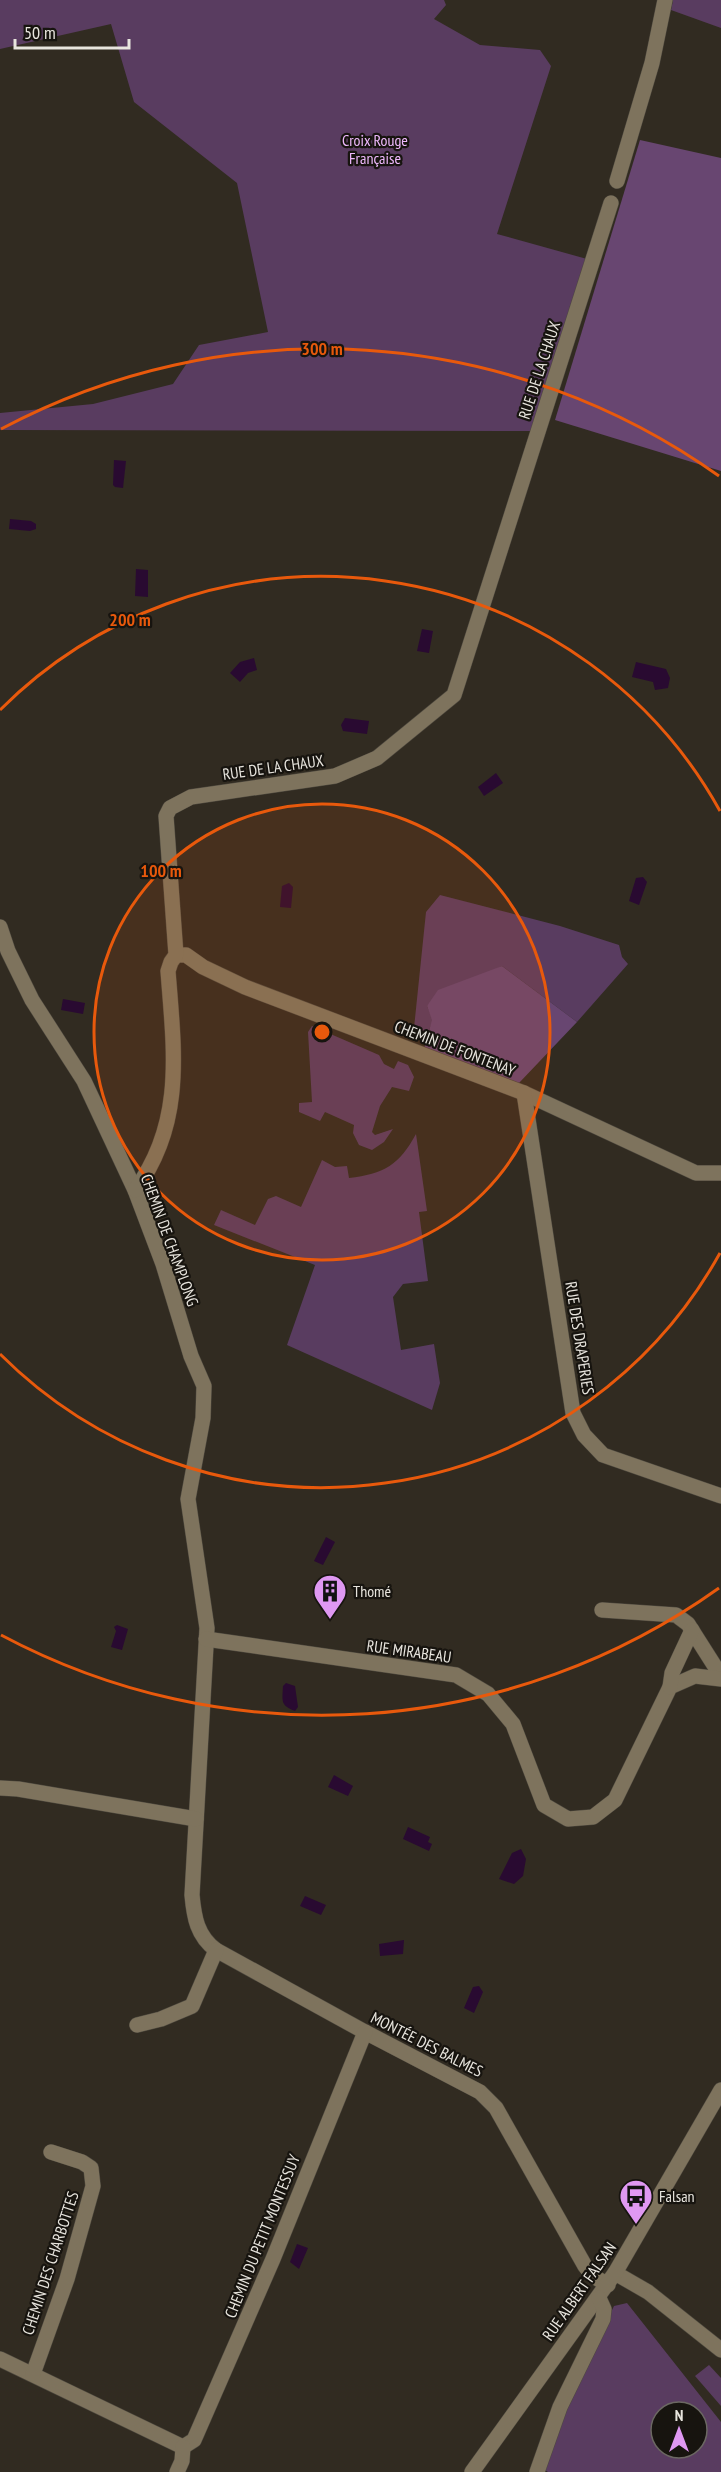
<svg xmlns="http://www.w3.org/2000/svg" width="721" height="2472" viewBox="0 0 721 2472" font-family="'PT Sans Narrow',sans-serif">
<rect width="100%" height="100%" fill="#312b21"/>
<g fill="#593c60" fill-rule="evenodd">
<path d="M0 0H444L446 5 434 19 480 45 540 50 551 66 497 234 587 259 536 431 0 430V413L93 404 173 384 199 345 268 332 237 183 134 102 111 24 0 49Z"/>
<path d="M673 0H721V28L671 10Z"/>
<path d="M440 895 560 926 619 945 622 957 628 964 577 1022 502 966 427 1006 433 1020 428 1033 414 1028 426 912Z"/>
<path d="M312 1026 379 1055 384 1064 394 1069 398 1061 408 1065 414 1077 409 1091 392 1087 380 1106 372 1132 375 1135 393 1129 384 1142 372 1150 359 1145 353 1133 354 1125 325 1112 320 1121 299 1112V1103L312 1102 308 1032Z"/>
<path d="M416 1134 427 1211 419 1212 428 1281 403 1284 393 1297 401 1350 434 1344 440 1383 432 1410 287 1345 315 1265 214 1225 221 1210 255 1225 268 1199 276 1196 301 1207 322 1160 335 1167 347 1166 349 1178C384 1174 399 1165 416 1134Z"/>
<path d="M627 2303 721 2422V2472H548L545 2470 574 2387 614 2306ZM661 2412H697V2448H661Z"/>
<path d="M709 2365 721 2378V2406L695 2376Z"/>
</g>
<g fill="#684671">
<path d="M640 140 721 158V471L555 420Z"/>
<path d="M502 966 577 1022 519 1083 424 1049 432 1020 427 1006 438 990Z"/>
</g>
<g fill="#290a31">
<path d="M114 460 126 461 123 488 115 487 113 485Z"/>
<path d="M10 519 31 521 36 524V529L30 531 9 529Z"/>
<path d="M136 569 148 570V597L135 596Z"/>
<path d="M422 629 433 631 429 653 417 651Z"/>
<path d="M254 658 257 670 248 673 240 682 230 673 240 662Z"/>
<path d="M636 662 666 669 670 678 668 688 655 690 653 682 632 677Z"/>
<path d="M345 718 369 721 367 734 343 731 341 725Z"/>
<path d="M496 773 503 783 484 796 478 787Z"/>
<path d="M643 877 647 882 639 905 629 901 636 878Z"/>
<path d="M289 883 293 887 291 908 280 907 282 886Z"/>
<path d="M63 999 85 1003 83 1014 61 1010Z"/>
<path d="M326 1537 335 1542 323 1565 314 1561Z"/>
<path d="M117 1625 128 1629 122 1650 111 1647 116 1631 114 1627Z"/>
<path d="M286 1683 295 1686 298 1707 295 1711C281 1705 282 1703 283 1686Z"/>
<path d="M334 1775 353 1786 348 1796 328 1787Z"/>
<path d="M408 1827 430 1837 428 1842 432 1844 429 1851 403 1839Z"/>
<path d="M521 1849 526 1859 523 1876 514 1884 499 1879 512 1853Z"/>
<path d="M305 1896 326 1905 321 1915 300 1906Z"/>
<path d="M404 1940 403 1954 380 1956 379 1944Z"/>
<path d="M479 1986 483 1992 474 2013 464 2008 473 1987Z"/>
<path d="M297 2244 308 2248 299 2269 290 2262Z"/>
</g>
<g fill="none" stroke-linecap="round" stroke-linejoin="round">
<defs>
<g id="minor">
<path d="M617 181 652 63 665 0"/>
<path d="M0 927 8 951 32 1000 84 1081 135 1190 163 1264 191 1356 204 1386 203 1418 188 1499 207 1628 192 1895C194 1917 197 1936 216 1950L365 2032 480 2092 496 2108 585 2266 593 2276 608 2285"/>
<path d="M176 955H186L203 967 245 987 524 1093 696 1173H721"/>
<path d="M524 1093 573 1413 584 1435 603 1455 721 1496"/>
<path d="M135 1190C185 1123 174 1050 168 971L171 962 176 955 166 816 170 808 191 797 335 776 377 758 454 695 611 203"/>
<path d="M602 1610 676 1615 688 1624 721 1676"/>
<path d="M206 1639 456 1675 488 1694 513 1724 544 1805 568 1819 593 1817 615 1800 670 1687 695 1676 721 1679"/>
<path d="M670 1687 672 1673 692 1630"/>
<path d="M0 1788 18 1789 196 1819"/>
<path d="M137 2025 161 2019 192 2006 216 1950"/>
<path d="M615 2273 648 2292 721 2350"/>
<path d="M0 2359 183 2447"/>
<path d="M33 2374 67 2279 93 2186 91 2168 82 2162 51 2152"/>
<path d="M183 2447 194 2440 273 2259 365 2032"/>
<path d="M177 2472 182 2461 183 2447"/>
<path d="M472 2472 615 2273 721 2090"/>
<path d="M537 2472 560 2407 603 2319 604 2309 599 2298"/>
</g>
</defs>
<use href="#minor" stroke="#4e493f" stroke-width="16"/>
<use href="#minor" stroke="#7e735d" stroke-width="15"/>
</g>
<circle cx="322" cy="1032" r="228" fill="#e8590c" fill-opacity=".12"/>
<g fill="none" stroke="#e8590c" stroke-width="3">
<circle cx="322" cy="1032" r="228"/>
<path d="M720 1253A455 455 0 0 1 0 1354M0 710A455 455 0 0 1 720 811"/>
<path d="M719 1588A683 683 0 0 1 1 1635M1 429A683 683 0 0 1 719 476"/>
</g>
<defs>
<symbol id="building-pin" viewBox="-11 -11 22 30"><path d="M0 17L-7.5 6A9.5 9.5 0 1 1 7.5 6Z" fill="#df98f2" stroke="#17140f"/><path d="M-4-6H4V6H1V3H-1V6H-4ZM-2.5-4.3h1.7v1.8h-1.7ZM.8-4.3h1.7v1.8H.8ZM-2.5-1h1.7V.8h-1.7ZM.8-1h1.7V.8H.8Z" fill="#111"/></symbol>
<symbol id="bus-pin" viewBox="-11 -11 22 30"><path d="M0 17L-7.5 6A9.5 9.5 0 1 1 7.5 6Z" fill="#df98f2" stroke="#17140f"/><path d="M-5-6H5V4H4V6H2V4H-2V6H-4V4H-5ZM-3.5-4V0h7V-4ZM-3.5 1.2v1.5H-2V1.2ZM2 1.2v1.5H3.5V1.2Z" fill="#111"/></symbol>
</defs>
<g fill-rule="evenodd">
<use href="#building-pin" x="311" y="1572" width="38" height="52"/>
<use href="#bus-pin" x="617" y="2177" width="38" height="52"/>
</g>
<g text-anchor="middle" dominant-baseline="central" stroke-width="4.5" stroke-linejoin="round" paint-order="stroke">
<g font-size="16" fill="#efb9fd" stroke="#17140f">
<text x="375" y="140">Croix Rouge<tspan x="375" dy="18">Française</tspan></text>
</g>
<g font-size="16" fill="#e8e5de" stroke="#17140f">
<text transform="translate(539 370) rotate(-72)">RUE DE LA CHAUX</text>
<text transform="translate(273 767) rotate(-8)">RUE DE LA CHAUX</text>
<text transform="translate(455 1048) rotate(21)">CHEMIN DE FONTENAY</text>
<text transform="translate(170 1240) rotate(70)">CHEMIN DE CHAMPLONG</text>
<text transform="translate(580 1338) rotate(81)">RUE DES DRAPERIES</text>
<text transform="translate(409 1651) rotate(8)">RUE MIRABEAU</text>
<text transform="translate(427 2044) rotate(27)">MONTÉE DES BALMES</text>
<text transform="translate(262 2236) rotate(-68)">CHEMIN DU PETIT MONTESSUY</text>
<text transform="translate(50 2263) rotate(-72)">CHEMIN DES CHARBOTTES</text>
<text transform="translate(579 2291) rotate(-55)">RUE ALBERT FALSAN</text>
</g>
<g font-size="16" fill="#e8e5de" stroke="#17140f" text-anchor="start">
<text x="353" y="1591">Thomé</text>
<text x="659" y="2196">Falsan</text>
</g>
</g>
<circle cx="322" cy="1032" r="9" fill="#e8590c" stroke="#17140f" stroke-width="3"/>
<g font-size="18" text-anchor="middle" font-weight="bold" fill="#e8590c" stroke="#17140f" stroke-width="4.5" stroke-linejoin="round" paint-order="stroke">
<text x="322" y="355">300 m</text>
<text x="130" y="626">200 m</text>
<text x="161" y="877">100 m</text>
</g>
<g transform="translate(679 2430)"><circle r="28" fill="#17140f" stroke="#6b6862" stroke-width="1.5"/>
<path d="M0-4.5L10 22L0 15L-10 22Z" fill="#df98f2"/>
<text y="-9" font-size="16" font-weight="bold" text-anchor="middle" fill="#e8e5de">N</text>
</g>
<path d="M15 39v9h114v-9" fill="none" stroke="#e8e5de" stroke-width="3"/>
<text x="24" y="39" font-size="18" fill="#e8e5de" stroke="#17140f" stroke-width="4.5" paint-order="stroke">50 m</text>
</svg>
